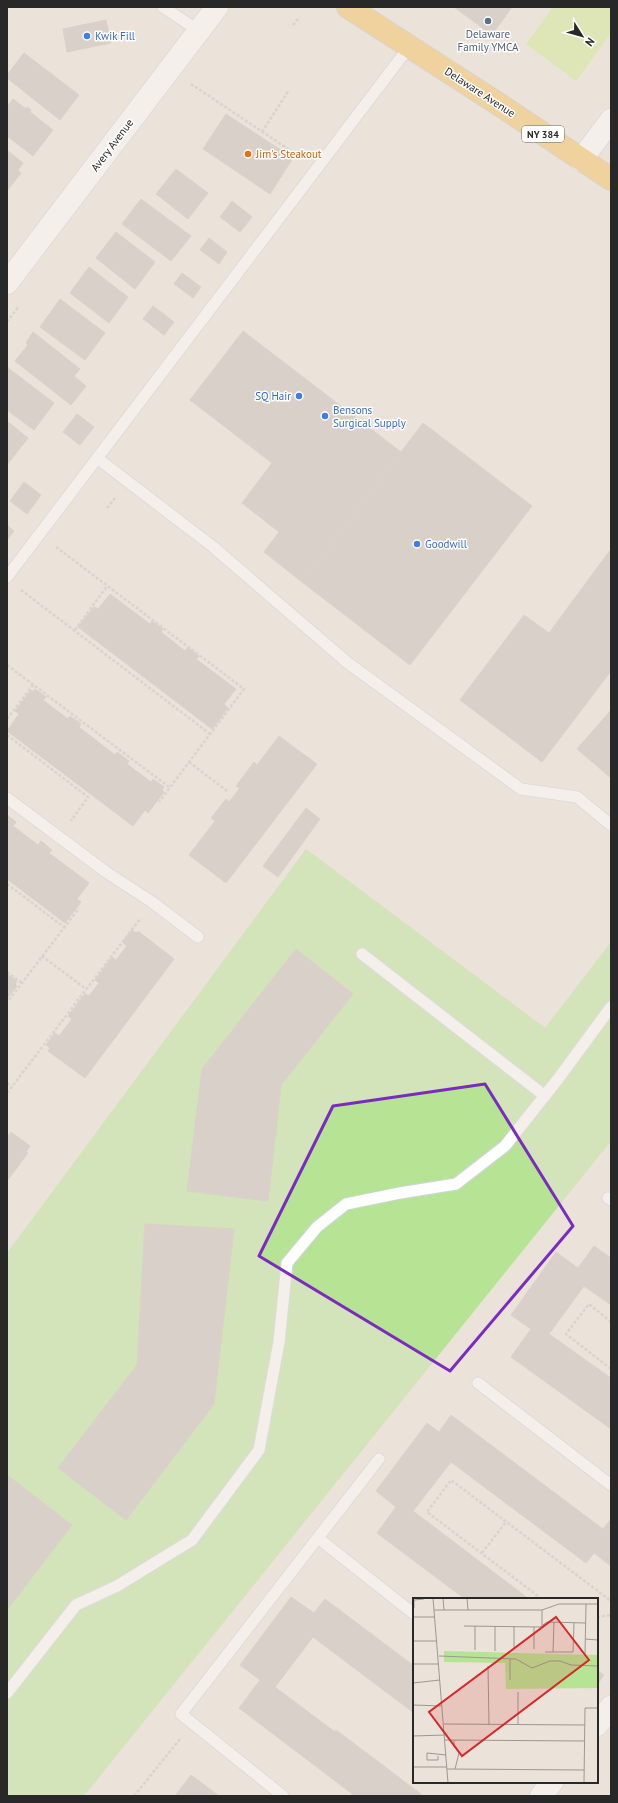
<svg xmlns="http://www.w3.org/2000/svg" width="618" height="1803" viewBox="0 0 618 1803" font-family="'PT Sans',sans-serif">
<rect width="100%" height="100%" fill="#ebe2d9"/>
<path fill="#b7e494" d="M306 849 545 1028 611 942V1141L84 1796H7V1253Z"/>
<path fill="#ceec8f" d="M553 7H611V33L576 81 526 44Z"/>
<g fill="#c3bcb6" stroke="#c6beb3">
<path d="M454 7H512L492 35Z"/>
<path d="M106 20 111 43 67 52 63 29Z"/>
<path d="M24 53 79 95 60 120 7 78V75Z"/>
<path d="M13 99 26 109 27 107 31 110 30 112 53 130 33 156 7 136V107Z"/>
<path d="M226 114 293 158 270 194 203 149Z"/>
<path d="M7 150 23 163 18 170 21 173 7 191Z"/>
<path d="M176 169 208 193 188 219 156 194Z"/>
<path d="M141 199 191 236 171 261 122 224Z"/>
<path d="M232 201 252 217 240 232 220 217Z"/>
<path d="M116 232 155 262 135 289 96 258Z"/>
<path d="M209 238 227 252 219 264 200 250Z"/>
<path d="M89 267 128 297 109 323 70 293Z"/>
<path d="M182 273 201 287 193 298 174 284Z"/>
<path d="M60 299 105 333 85 360 40 327Z"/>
<path d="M153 306 174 322 164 335 143 319Z"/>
<path d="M243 331 401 452 302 582 264 552 279 532 242 503 272 463 190 400Z"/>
<path d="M33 332 80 369 74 376 86 386 71 405 15 361 28 345 26 343Z"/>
<path d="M7 367 54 403 34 430 7 410Z"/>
<path d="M77 414 94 427 80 445 63 432Z"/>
<path d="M7 421 28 438 7 465Z"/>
<path d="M423 423 532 506 410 665 302 582Z"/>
<path d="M24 482 41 495 27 514 10 501Z"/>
<path d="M7 525 14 531 7 540Z"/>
<path d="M611 549V671L542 762 460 700 524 615 549 633Z"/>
<path d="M110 594 150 624 152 621 163 629 161 632 185 651 188 647 199 656 196 659 236 689 224 704 228 708 212 729 78 627 94 607 98 609Z"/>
<path d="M35 689 46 697 43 700 68 719 70 716 81 724 79 727 115 755 117 752 129 761 127 764 151 782 153 779 164 787 162 790 164 792 148 813 145 810 133 826 7 731 19 714 15 711 31 690 32 692Z"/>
<path d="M611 710V778L577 749Z"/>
<path d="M279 736 317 764 226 883 189 855 215 821 211 818 226 799 229 802 240 788 236 786 254 762 257 765Z"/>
<path d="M306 808 320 819 278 877 263 866Z"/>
<path d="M7 815 16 822 13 826 38 845 41 841 52 850 49 853 89 883 77 899 81 902 65 923 7 879Z"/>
<path d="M132 930 136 933 138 931 174 959 85 1078 48 1051 50 1048 46 1045 55 1033 59 1036 72 1019 68 1016 85 994 89 996 99 983 95 980 112 957 116 960 127 946 122 942Z"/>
<path d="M296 949 353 994 281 1085 268 1201 187 1191 202 1069Z"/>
<path d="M7 974 17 981 15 984 17 986 7 999Z"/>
<path d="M11 1132 30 1146 26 1152 28 1153 7 1181V1137Z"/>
<path d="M145 1224 234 1229 214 1404 126 1520 58 1468 137 1365Z"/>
<path d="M594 1246 611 1258V1305L584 1286 549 1334 611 1378V1429L511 1357 531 1329 511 1315 556 1252 578 1268Z"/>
<path d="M451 1415 603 1529 611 1519V1566L594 1553 586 1563 451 1462 413 1511 529 1599H465L377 1533 396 1507 376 1491 427 1423 439 1432Z"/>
<path d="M7 1475 72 1525 7 1610Z"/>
<path d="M291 1597 314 1613 325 1599 414 1666V1713L313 1637 275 1687 335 1732 336 1730 421 1794V1796H355L239 1708 260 1680 240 1665Z"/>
<path d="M597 1670 604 1675 597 1685Z"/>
<path d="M191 1775 219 1796H175Z"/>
</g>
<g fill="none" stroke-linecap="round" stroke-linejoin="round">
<defs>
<g id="service">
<path d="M163 7 199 31"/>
<path d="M97 458 212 546 348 663 521 789 577 797 611 825"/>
<path d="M7 577 409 47"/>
<path d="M7 798 106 872 152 902 198 937"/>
<path d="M362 954 545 1096"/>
<path d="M608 1198 611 1200"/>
<path d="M478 1383 611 1485"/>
<path d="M318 1538 414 1614"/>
<path d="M7 1693 76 1605 117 1586 192 1540 259 1450 279 1342 287 1263 317 1227 346 1204 400 1193 456 1184 505 1146 558 1079 611 1007"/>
<path d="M283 1796 181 1714 379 1459"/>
</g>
<g id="minor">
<path d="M581 160 611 120"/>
<path d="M7 283 217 7"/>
<path d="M597 1725 611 1707"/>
<path d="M541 1796 552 1782"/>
</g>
<path id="primary" d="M348 7 503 107 611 179"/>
</defs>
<use href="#service" stroke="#cfd4e2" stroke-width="13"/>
<use href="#minor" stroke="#cfd4e2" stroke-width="24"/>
<use href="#primary" stroke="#c3c3c3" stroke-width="24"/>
<g stroke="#c3c3c3" stroke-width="2.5" stroke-dasharray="3 2" stroke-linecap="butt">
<path d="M293 25 298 19"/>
<path d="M191 84 300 157"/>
<path d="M262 132 289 90"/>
<path d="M7 322 19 306"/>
<path d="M107 508 115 498"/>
<path d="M56 547 244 689 159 802"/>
<path d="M21 590 210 734"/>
<path d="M75 630 107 586"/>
<path d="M7 665 169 787"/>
<path d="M7 719 33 685"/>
<path d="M7 735 88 797 71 821"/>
<path d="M189 762 227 791"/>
<path d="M7 884 64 927"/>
<path d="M42 956 86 989"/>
<path d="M7 972 22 983"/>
<path d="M9 1000 79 908"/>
<path d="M7 1083 12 1087"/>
<path d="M7 1093 140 919"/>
<path d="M611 1322 589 1304 566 1334 611 1369"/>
<path d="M482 1553 506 1522"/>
<path d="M542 1599 427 1512 451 1480 611 1601"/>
<path d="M597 1617 611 1615"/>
<path d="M134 1796 180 1739"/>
</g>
<use href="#service" stroke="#fff" stroke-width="11"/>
<use href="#minor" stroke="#fff" stroke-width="22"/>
<use href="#primary" stroke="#f3bf56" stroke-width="22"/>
</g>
<path d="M0 0H618V1803H0ZM485 1084 573 1226 450 1371 259 1256 333 1106Z" fill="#ebe2d9" fill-opacity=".55" fill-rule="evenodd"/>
<path fill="none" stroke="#7b2cbf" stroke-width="3" stroke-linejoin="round" d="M485 1084 573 1226 450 1371 259 1256 333 1106Z"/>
<circle fill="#5c6f8a" stroke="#fff" stroke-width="1.5" cx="488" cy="21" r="4"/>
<g fill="#3f7fe0" stroke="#fff" stroke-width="1.5">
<circle cx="87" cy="36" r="4"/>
<circle cx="299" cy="396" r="4"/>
<circle cx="325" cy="416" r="4"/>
<circle cx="417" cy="544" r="4"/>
</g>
<circle fill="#e8710a" stroke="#fff" stroke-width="1.5" cx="248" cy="154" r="4"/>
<g text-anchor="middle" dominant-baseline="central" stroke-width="3" stroke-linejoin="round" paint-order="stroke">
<rect fill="#fff" stroke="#686868" stroke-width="1" x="522" y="126" width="42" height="16" rx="3"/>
<g font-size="10" font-weight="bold" fill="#282828">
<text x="543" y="134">NY 384</text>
</g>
<g font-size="11" fill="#4e5e75" stroke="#fff">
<text x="488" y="34">Delaware<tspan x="488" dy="13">Family YMCA</tspan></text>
</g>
<g font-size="11" fill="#366cbe" stroke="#fff" text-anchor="start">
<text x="95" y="36">Kwik Fill</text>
<text x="291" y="396" text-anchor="end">SQ Hair</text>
<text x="333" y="410">Bensons<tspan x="333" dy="13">Surgical Supply</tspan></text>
<text x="425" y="544">Goodwill</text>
</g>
<g font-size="11" fill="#282828" stroke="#fff">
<text transform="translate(480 92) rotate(33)">Delaware Avenue</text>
<text transform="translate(112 145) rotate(-53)">Avery Avenue</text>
</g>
<g font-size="11" fill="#c56008" stroke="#fff" text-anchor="start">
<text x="256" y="154">Jim's Steakout</text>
</g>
</g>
<g transform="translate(413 1598)">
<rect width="185" height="185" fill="#ebe2d9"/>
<path d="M31 53 185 57V90L93 91 92 65 31 64Z" fill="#b7e494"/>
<path fill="none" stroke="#9d9892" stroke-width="1" d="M20 0 35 185M30 0 31 12M54 0 55 12M1 10V2L11 1M21 12H129L146 6H185M129 12V27M0 19H22M51 28 127 29 134 24 173 25M172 41 185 42M0 43H24M101 51V28M121 51V29M62 52V28M82 53V28M132 54H160L161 25M140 54 141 24M172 56 173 6M26 58 103 61 119 70 137 63H147L158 67 185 68M0 66H26M75 68 76 127M97 82V61M0 85 27 82M105 94V127M0 107 29 108M31 126 172 127M0 138 32 137M32 142 172 143M41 142V148L46 155 42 171M25 158V162H14V155L33 157M0 169H34M34 171 171 172M171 185 172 110H185"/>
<path fill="#d62828" fill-opacity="0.15" stroke="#d62828" stroke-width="2" d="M143 19 176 62 49 158 16 114Z"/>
<rect width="185" height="185" fill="none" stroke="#282828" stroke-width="2"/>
</g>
<rect width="618" height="1803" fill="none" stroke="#282828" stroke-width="16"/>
<g transform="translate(582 36) rotate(127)" stroke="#ffffff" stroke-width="3" paint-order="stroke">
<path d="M0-3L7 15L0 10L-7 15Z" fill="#282828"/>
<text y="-6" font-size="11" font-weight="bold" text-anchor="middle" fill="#282828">N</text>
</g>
</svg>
